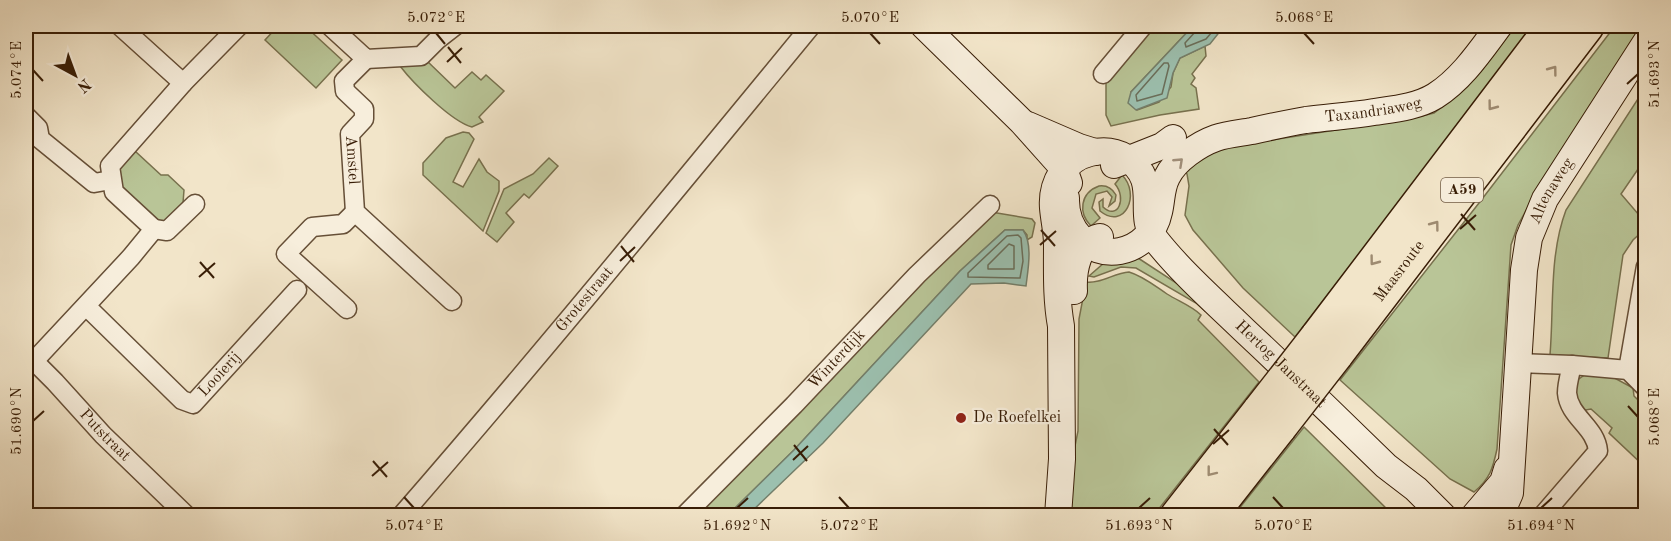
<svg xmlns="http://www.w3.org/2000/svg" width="1671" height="541" viewBox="0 0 1671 541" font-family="'Old Standard TT',serif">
<rect width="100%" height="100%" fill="#f2e5c9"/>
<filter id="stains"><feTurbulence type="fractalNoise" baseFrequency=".00333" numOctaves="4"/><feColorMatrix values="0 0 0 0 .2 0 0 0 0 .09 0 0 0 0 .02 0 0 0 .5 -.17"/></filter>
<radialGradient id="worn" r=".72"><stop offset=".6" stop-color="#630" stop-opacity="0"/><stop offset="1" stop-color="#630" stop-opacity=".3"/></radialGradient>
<g fill="#b9c597" stroke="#78714e" stroke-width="1.5">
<path d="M278 26H305L342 60 316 88 265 40Z"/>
<path d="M1147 26H1193L1131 92 1137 110 1159 102 1171 87 1173 73 1180 58 1205 46 1206 56 1192 74 1195 78 1191 84 1196 88 1199 109 1160 115 1111 126 1106 115V75Z"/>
<path d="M1509 26H1536L1295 337 1243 288 1193 230 1185 215 1189 186 1187 174 1182 167 1214 149 1413 118 1434 113 1447 103Z"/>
<path d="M1615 26H1641L1533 198 1518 225 1511 245 1497 449C1493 468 1490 479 1474 492L1450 479 1340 380 1479 203Z"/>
<path d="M426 60 455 88 472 72 481 80 486 75 504 91 479 117 483 122 472 127C452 122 413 83 400 66Z"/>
<path d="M1645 88V159L1621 194 1645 222V229L1633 240 1623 255 1608 358 1550 355C1554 307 1549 255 1566 210Z"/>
<path d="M463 132 469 133 474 139 453 182 463 187 479 159 487 172 499 181V191L483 231 423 175V163L446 138Z"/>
<path d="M131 152H136L161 175H168L184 190 183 203 163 225H159L119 188 118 167Z"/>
<path d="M549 158 558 166 529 198 524 194 506 213 514 222 497 242 486 233 504 189 533 174Z"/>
<path d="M1122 175C1141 194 1125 231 1100 211L1099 202 1103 199V207C1118 221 1127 198 1115 184Z"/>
<path d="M1099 186C1107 185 1112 188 1116 195L1115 201 1109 206 1112 197 1107 191 1096 194 1092 208 1100 218 1091 226C1078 213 1080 193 1099 186Z"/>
<path d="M991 212 1032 219 1035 223 1032 237 1027 240V235L1023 230H1005L960 271 794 450 728 515 696 516Z"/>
<path d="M1138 258 1181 286 1207 309 1205 311 1196 303 1136 268 1121 267 1094 277 1089 276 1104 263Z"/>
<path d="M1129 272C1143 276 1155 286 1167 294 1178 301 1192 306 1201 315L1198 320 1259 382 1154 515 1068 516 1069 476 1078 431 1079 319 1086 282C1101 284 1114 273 1129 272Z"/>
<path d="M1586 374 1611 376 1633 388 1634 396 1645 407V467L1609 433 1612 428 1591 409 1580 411 1574 397 1576 381Z"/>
<path d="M1304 427 1393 515H1234Z"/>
</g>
<g fill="#9cc0af" stroke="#747f6b" stroke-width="1.5">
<path d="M1193 26H1248L1221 30 1210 44 1180 58 1173 73 1167 98 1136 110 1128 103 1131 92Z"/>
<path d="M1005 230H1023C1033 244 1028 269 1026 286L1004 283 971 284 823 443 748 515H728L794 450 960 271Z"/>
</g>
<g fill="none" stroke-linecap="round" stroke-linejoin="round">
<g stroke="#6a6e5a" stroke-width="1.5">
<path d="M1197 26 1196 31 1185 43 1186 47 1206 39 1217 26"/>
<path d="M1168 63 1169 66 1162 94 1137 101 1136 95 1164 63Z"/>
<path d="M1018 235 1021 238 1023 261 1020 278 968 277V273L1007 236Z"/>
<path d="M1009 244 1014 246V269H988V265Z"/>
</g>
<defs>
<g id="minor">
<path d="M120 26 183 83"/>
<path d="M330 26 366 59 421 56 437 40 455 26"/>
<path id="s1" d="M366 59 344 81 345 91 364 109V119L350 134 355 212 452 301"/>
<path d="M1103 74 1143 26"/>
<path d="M26 116 38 128 40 139 94 183 111 180"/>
<path d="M154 229 167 231 195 204"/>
<path id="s2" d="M86 306 182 400 193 404 297 290"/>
<path d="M347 309 286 254 312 227 343 224 355 212"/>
<path id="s3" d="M26 353 55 382 103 435 187 516"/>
<path d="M34 361 131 257 154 229 114 192 110 166 183 83 239 26"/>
<path d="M1518 363 1572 365 1628 370 1646 388"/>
<path d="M1628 370 1646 266"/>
<path id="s4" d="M401 516C541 355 676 190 811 26"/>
<path id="s5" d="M684 516 794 405 917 275 990 205"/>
<path d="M1542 516 1598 451C1596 427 1569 417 1567 393 1567 384 1570 374 1572 365"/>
</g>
<g id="secondary">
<path d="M924 26 1022 122 1064 169 1069 183"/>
<path d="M1028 125 1079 147 1095 152"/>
<path d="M1114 165 1162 146 1173 138"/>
<path id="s6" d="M1066 198C1065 228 1088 257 1120 251 1140 247 1155 232 1159 212 1162 200 1161 188 1167 177 1175 160 1199 144 1216 138 1227 134 1241 133 1252 131 1270 127 1288 123 1306 120 1328 117 1351 116 1374 112 1394 109 1417 107 1435 96 1462 79 1481 50 1499 26"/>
<path d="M1074 291C1073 272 1077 242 1100 237"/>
<path id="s7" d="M1058 516 1062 459 1061 326C1056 298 1057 272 1057 244 1057 232 1054 220 1053 208 1051 183 1065 159 1090 153 1102 150 1115 151 1125 157 1163 181 1135 213 1155 239 1181 272 1214 301 1244 330 1292 375 1339 420 1386 466L1416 489 1443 516"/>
<path d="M1474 516 1503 482 1507 469"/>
<path id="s8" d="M1500 516 1510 493 1524 270 1529 238 1545 199 1646 42"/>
</g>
<g id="motorway">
<path d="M1317 337 1553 26"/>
<path id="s9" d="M1336 355 1587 26"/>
<path d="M1177 516 1260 410"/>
<path d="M1210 516 1280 427"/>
</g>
</defs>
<use href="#minor" stroke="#664f37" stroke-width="21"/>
<use href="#secondary" stroke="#381d06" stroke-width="28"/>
<use href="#motorway" stroke="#381d06" stroke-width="36"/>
<use href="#minor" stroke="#f7eedc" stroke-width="18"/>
<use href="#secondary" stroke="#f7eedc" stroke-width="26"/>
<use href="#motorway" stroke="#f2e5c9" stroke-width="33"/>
<defs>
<g id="motorway-bridge">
<path d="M1260 410 1317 337"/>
<path d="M1280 427 1336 355"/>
</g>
</defs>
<use href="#motorway-bridge" stroke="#381d06" stroke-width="36" stroke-linecap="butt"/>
<use href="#motorway-bridge" stroke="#f2e5c9" stroke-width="33"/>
</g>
<defs><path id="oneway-chevron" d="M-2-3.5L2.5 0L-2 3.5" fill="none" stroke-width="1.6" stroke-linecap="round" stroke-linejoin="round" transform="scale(1.5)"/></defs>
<g stroke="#9e8b71">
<use href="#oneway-chevron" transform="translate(1553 70) rotate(-53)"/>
<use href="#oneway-chevron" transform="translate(1492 106) rotate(127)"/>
<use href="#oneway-chevron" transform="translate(1435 225) rotate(-53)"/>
<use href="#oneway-chevron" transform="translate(1374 261) rotate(127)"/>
<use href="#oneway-chevron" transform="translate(1211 472) rotate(128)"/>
</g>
<use stroke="#a1907c" href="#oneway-chevron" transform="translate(1179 162) rotate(-43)"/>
<path fill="none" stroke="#381d06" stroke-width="2" d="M436 33 445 44M870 33 880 44M1304 33 1314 44M448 47 461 63M447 62 462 48M33 70 43 81M1627 84 1638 74M1461 214 1475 230M1460 229 1476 215M1041 230 1055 246M1040 245 1056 231M621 246 634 262M620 261 635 247M200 262 214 278M199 277 215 263M1628 406 1638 417M33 421 44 411M1214 429 1228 445M1213 444 1229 430M794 445 807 461M793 460 808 446M373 461 387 477M372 476 388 462M404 497 414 508M839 497 849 508M1273 497 1283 508M737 508 748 498M1139 508 1150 498M1541 508 1552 498"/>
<circle fill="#8f2418" stroke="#f7eedc" stroke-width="2" cx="961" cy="418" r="6"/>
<g text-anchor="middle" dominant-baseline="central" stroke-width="4.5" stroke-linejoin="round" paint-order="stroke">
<rect fill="#f7eedc" stroke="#715c46" stroke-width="1.5" x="1441" y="178" width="42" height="24" rx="4.5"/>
<g font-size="15" font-weight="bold" fill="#381d06">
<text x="1462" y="190">A59</text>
</g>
<g font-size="16" fill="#381d06" stroke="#f7eedc">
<text stroke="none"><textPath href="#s6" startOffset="405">Taxandriaweg</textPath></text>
<text stroke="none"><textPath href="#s1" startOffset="124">Amstel</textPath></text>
<text stroke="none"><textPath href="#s8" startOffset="333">Altenaweg</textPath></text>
<text stroke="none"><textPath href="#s9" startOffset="105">Maasroute</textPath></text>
<text stroke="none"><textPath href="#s4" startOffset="284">Grotestraat</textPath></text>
<text stroke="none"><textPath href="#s5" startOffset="219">Winterdijk</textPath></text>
<text stroke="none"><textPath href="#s7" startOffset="686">Hertog Janstraat</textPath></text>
<text stroke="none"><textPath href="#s2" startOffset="186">Looierij</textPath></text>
<text stroke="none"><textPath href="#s3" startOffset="114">Putstraat</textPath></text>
</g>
<g font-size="16" fill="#381d06" stroke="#f7eedc" text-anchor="start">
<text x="973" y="418">De Roefelkei</text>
</g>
</g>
<rect width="1671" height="541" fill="none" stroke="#f2e5c9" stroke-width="66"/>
<g transform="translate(75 75) rotate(139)" stroke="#f7eedc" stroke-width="4.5" paint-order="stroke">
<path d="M0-4.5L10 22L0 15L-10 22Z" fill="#381d06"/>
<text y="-9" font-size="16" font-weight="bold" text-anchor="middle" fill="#381d06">N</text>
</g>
<rect x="33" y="33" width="1605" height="475" fill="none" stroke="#381d06" stroke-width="2"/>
<g font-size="15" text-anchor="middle" fill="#381d06">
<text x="436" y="22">5.072°E</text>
<text x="870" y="22">5.070°E</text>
<text x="1304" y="22">5.068°E</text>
<text transform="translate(16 70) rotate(-90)" y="5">5.074°E</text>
<text transform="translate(1654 74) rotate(-90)" y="5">51.693°N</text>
<text transform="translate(1654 417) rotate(-90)" y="5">5.068°E</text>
<text transform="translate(16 421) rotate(-90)" y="5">51.690°N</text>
<text x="414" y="530">5.074°E</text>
<text x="737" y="530">51.692°N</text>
<text x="849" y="530">5.072°E</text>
<text x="1139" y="530">51.693°N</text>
<text x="1283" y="530">5.070°E</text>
<text x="1541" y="530">51.694°N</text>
</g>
<rect width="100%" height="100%" filter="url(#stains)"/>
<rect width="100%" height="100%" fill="url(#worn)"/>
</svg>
